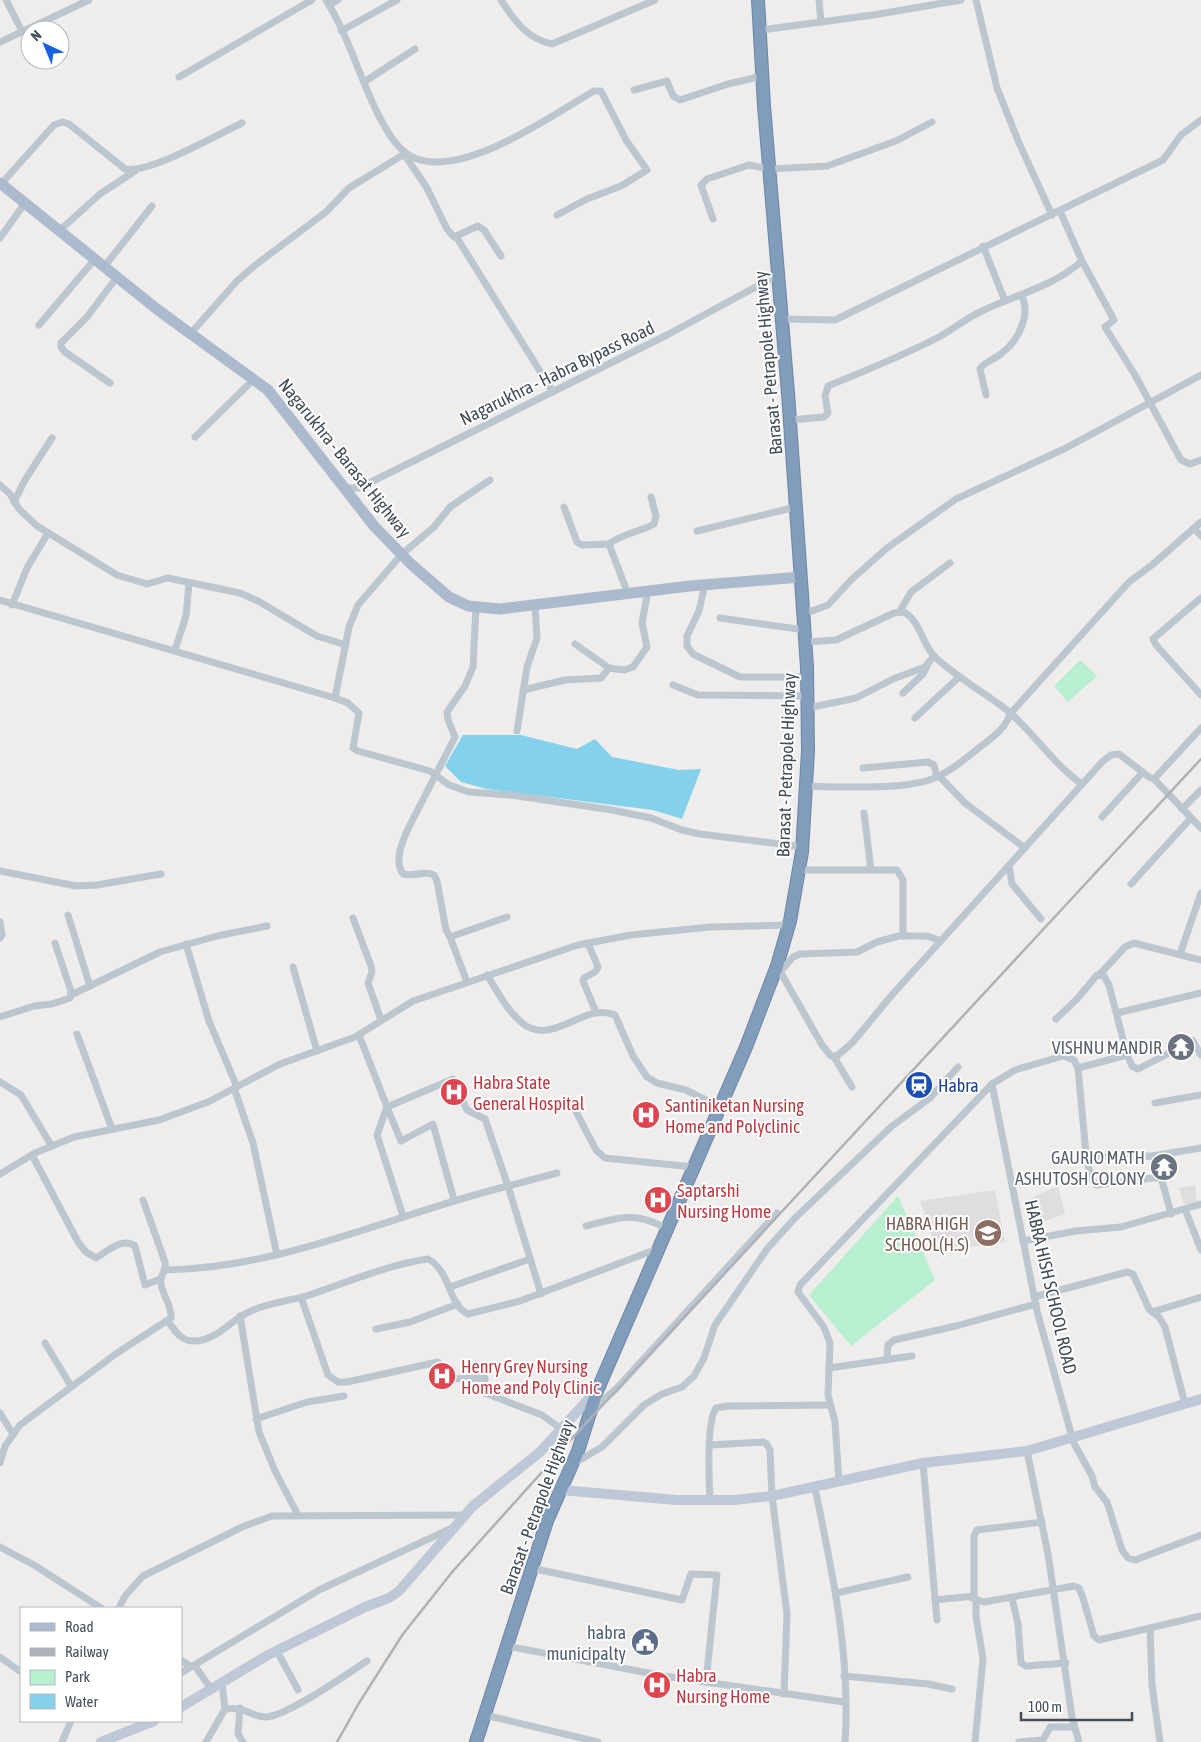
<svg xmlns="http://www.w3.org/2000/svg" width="1201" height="1742" viewBox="0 0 1201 1742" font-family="'Asap Condensed',sans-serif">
<rect width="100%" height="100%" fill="#efecec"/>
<g fill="#e0ddde">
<path d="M1195 1185 1197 1203 1184 1204 1179 1188Z"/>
<path d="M1058 1186 1065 1214 1036 1224 1029 1199Z"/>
<path d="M995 1190 1005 1242 937 1252 920 1201Z"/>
</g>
<g fill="#b8efd0">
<path d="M1080 660 1097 676 1068 702 1054 686Z"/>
<path d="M898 1196 935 1280 851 1346 809 1295Z"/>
</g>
<path fill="#84d1ec" d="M463 735H521L577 749 595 739 612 757 679 770 701 769 682 819 653 810 487 789 461 782 445 766Z"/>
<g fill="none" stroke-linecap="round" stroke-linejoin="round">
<defs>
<path id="highway" d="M476 1742 547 1521 578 1451 597 1391 746 1047 777 966 790 921 802 852 808 751 807 667 788 393 764 106 758 0"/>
</defs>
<use href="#highway" stroke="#6d87a8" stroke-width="14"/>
<g stroke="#bcc6cf" stroke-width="7">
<path d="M6 0 22 31"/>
<path d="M326 0C349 36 360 80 380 118 388 133 399 153 417 159 467 176 551 116 594 91H601L626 140 647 170 621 186 587 199 557 215"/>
<path d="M501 0C514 20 527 39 552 44L655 0"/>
<path d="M819 0 821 22"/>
<path d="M976 0 997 88 1019 143 1052 215"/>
<path d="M329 5 338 0"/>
<path d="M761 30 873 15 961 0"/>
<path d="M341 31 397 0"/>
<path d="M0 42 89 0"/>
<path d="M179 77 312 0"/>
<path d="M364 82 415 49"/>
<path d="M634 90 667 81 673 96 680 100 728 84 763 76"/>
<path d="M404 154 427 188 447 229 454 237 478 226 484 230 501 256"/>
<path d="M1 184 54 125 63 122 69 124 125 169C149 174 217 135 242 123"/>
<path d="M1060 211 1082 261 1114 320 1105 327 1135 375 1181 460 1190 464 1201 460"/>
<path d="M713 219 701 185 707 179 749 165 769 169 827 166 896 141 932 122"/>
<path d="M59 231 100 194 135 171"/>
<path d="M0 238 25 203"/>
<path d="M457 238 553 392"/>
<path d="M983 246 1005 301"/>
<path d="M104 267 152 206"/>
<path d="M782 319 835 320 1163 160 1181 135 1201 120"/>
<path d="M39 325 95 259"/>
<path d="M191 333 237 281 254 266 326 212 349 188 406 153"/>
<path d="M110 383 65 352 61 347V343L87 317 117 277"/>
<path d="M986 395 980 369C984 362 995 359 1002 353 1018 341 1032 314 1021 295"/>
<path d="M790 420 824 417 828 413 825 396 828 386C865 371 902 356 937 338 952 330 965 319 980 312 1014 295 1053 287 1082 261"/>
<path d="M195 437 254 379"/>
<path d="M0 485 10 494 19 509 37 526 117 575 147 584 168 578 240 593 258 601 317 636 346 645"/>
<path d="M345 488H359L667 335 778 275"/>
<path d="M14 502 25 480 52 438"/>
<path d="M564 507 577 542 582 545 609 544 628 594"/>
<path d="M1194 528 1201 536"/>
<path d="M697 531 796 507"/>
<path d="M609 544C621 534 640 532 654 524L656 516 651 497"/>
<path d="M705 584 699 611 687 636V646L693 654 740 677H808"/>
<path d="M1201 598 1153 639 1156 645 1201 695"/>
<path d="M0 600 335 698 348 703 359 713 353 748 358 751 430 771 449 785 469 792 511 795 612 810 651 818 682 830 700 834 803 847"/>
<path d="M12 605 27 568 48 533"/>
<path d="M476 607 473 667 465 686 447 712 448 720 455 737 408 829C402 842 394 861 403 874 414 877 425 870 434 875L437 881 446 930 450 937 507 917"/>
<path d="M803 608 812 611 828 605 851 580 887 548 956 499 1066 448 1201 375"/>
<path d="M900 611 911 592 950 563"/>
<path d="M720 618 805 630"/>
<path d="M806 642 836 640 894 613 904 612C920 621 922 643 934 656 957 678 984 692 1008 711 1034 733 1053 764 1082 784"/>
<path d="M575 644 609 668"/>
<path d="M175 650 186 616 189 583"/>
<path d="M673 685 698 695 808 696"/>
<path d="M523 690 565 680 601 678 609 668 624 670 633 667 647 647 642 623 648 591"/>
<path d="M903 693 923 674 928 664"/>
<path d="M335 698 349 627 358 605 401 555 434 527 450 507 490 480"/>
<path d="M808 708 856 698 893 679 925 667 934 656"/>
<path d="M915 718 959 677"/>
<path d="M517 731 527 667 537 638 535 606"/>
<path d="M863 768 928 762 934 765 937 777"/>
<path d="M939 776 965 803 1025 848"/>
<path d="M1154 779 1201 828"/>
<path d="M806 786C839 787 903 790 932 779 949 773 966 758 980 747 993 737 1005 729 1010 714L1129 582 1152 565 1201 522"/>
<path d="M1182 809 1201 790"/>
<path d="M864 813 871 870"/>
<path d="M1102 817 1143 772"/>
<path d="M1009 866 1012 884 1041 919"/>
<path d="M799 870H897L903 880V936"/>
<path d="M0 871 76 886 97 885 161 874"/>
<path d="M1131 884 1191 818"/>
<path d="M68 915 90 986"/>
<path d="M353 918 371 966 372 972 368 983 381 1020"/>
<path d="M0 922 2 935 0 938"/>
<path d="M450 937 467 982"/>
<path d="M588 943 598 967 595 972 584 978 583 981 596 1012"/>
<path d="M186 944 209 1021 237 1087"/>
<path d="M1180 954 1201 893"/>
<path d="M777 966 822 1045 831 1056H837L853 1042 891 996 1103 761 1111 755 1119 754 1149 777 1154 779 1201 728"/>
<path d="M293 967 317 1051"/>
<path d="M780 972 793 957 800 954 857 952 877 942 899 936H927L941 941"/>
<path d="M1100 974 1125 947 1134 943 1201 960"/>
<path d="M487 975C497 991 507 1010 521 1022 551 1049 584 1001 615 1015L633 1056 647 1077 657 1083 686 1090 720 1107"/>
<path d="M71 995 160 952 217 936 267 926"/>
<path d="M1117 1013 1201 993"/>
<path d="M0 1017 34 1006 52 1004 70 998 71 991 55 943"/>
<path d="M1056 1019 1077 999 1097 975 1104 976 1109 985 1127 1055"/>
<path d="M77 1034 112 1129"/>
<path d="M359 1035 387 1107 377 1135 403 1216"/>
<path d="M834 1057 852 1087"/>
<path d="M1078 1068 1086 1154 1093 1157 1152 1156 1157 1162 1171 1214"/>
<path d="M0 1082 21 1095 51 1145"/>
<path d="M992 1084 1037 1311 1072 1437"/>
<path d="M234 1088 253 1143 277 1255"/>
<path d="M571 1102 596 1150 605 1158 693 1167"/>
<path d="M1155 1103 1201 1095"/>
<path d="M1086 1154 1091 1178 1096 1185 1161 1177"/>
<path d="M32 1155 78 1242 86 1252 96 1258C108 1251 122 1237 135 1246L145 1285 160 1279"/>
<path d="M1152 1156 1201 1148"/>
<path d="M0 1174 35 1153 74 1137 159 1120 208 1102 280 1064 355 1037 413 1001 578 945 631 935 710 927 789 925"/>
<path d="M454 1200 433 1124 401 1141 387 1107 453 1079 467 1110 485 1119 508 1186 557 1173"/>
<path d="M1185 1209 1201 1250"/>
<path d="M586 1226C621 1217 633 1211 666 1228"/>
<path d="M1023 1241 1076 1231 1121 1227 1201 1204"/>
<path d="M165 1270C285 1268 394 1214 508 1186L541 1294"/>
<path d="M450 1287 530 1259"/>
<path d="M301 1297 328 1375 338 1382H347L438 1362 444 1379 485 1378V1393L542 1415 560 1428"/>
<path d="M1034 1297 1127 1272 1133 1274 1149 1309 1159 1317 1165 1327 1185 1404"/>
<path d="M1152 1312 1201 1297"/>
<path d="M240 1316 259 1432 275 1471 298 1515"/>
<path d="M168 1322C176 1331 180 1341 194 1341 217 1341 231 1319 251 1311 268 1303 288 1301 306 1296 346 1283 386 1265 428 1259 451 1271 448 1305 468 1314L520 1301 657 1249"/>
<path d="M376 1329 410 1322 458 1304"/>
<path d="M45 1343 71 1386"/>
<path d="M887 1360 888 1345 894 1340 956 1326 1036 1304"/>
<path d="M829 1368 912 1356"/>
<path d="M593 1409 616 1389 777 1213"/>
<path d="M0 1413 13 1434"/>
<path d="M256 1419 307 1402 344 1396"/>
<path d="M1071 1438 1092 1476 1095 1487 1107 1502 1122 1550 1128 1558 1135 1560 1201 1535"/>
<path d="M710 1445 763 1442 766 1443 770 1450 772 1496 787 1614 784 1694"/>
<path d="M1027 1451 1048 1554 1072 1717 1079 1742"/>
<path d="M0 1463 5 1446 20 1425 117 1353 171 1318C172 1306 163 1296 161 1284 159 1275 167 1271 165 1262L143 1200"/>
<path d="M923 1463 937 1620"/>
<path d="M573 1464 602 1447 644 1405 662 1394 682 1387 694 1376 704 1358 715 1325 767 1249 795 1218 892 1126 930 1098 958 1067"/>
<path d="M839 1482 835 1422 828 1395 830 1343 824 1327 798 1292 800 1285 992 1084 1015 1070 1063 1056 1074 1060 1078 1068 1127 1055 1132 1066 1138 1069 1193 1041 1201 1055"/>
<path d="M815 1488C832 1571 851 1656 845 1742"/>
<path d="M710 1500C709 1480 706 1423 716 1408L728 1406 830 1405"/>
<path d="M0 1547 34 1565 101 1608"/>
<path d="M531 1568 682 1600 691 1574 717 1575 706 1682"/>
<path d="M836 1593 908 1577"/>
<path d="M972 1598 984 1602 1074 1586 1079 1588 1083 1598 1094 1636 1099 1640 1201 1616"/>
<path d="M1012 1598 1018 1624 1021 1663 1026 1666 1066 1663"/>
<path d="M935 1600 974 1596V1536L977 1530 1042 1522"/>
<path d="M119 1608 125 1596 143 1576 242 1527 272 1516 465 1515"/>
<path d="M1150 1628 1152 1685 1160 1742"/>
<path d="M507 1646 664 1676 844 1702"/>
<path d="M277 1651 298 1690"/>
<path d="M0 1657 21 1672"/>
<path d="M181 1660 190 1666H195L209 1686"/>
<path d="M181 1673 319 1590 454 1527"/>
<path d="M844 1676 928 1684 952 1689"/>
<path d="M240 1708 238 1734 243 1742"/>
<path d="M225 1709C247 1706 250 1717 266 1717 287 1716 347 1674 367 1661"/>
<path d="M485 1715 598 1742"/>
<path d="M62 1742 71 1721"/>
<path d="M206 1742 225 1709 222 1683"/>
<path d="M975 1742 983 1659 976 1616V1601"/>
<path d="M1019 1742 1043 1740 1050 1727H1074"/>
</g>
<g stroke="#bec8d6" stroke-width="10">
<path d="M561 1490 677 1500H734L772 1496 923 1463 1027 1451 1201 1399"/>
<path d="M181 1707 268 1655 365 1607 389 1598 399 1591 473 1506 540 1452 596 1391"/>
<path d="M101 1742 154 1721"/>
</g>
<path stroke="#abbacc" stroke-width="11" d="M0 183 158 310 268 390 374 526 412 565 449 597 468 606 500 609 690 586 801 577"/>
<use href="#highway" stroke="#829cbc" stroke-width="12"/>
<path stroke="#aeb1b7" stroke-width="2.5" d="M337 1742 359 1703 403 1634 453 1571 587 1422 1201 759"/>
</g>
<defs>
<symbol id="temple-disc" viewBox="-11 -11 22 22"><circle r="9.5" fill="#6b7280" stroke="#fff"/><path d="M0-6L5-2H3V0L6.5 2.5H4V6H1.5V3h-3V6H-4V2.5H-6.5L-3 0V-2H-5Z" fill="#fff"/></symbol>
<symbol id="station-disc" viewBox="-11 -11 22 22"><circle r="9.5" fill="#1a4fb4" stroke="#fff"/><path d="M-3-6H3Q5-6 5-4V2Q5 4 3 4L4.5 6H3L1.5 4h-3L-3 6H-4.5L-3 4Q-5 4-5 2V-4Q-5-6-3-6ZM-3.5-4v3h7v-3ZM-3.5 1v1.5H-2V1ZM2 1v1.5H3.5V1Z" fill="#fff"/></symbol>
<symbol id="hospital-disc" viewBox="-11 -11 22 22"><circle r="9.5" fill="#e0444e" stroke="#fff"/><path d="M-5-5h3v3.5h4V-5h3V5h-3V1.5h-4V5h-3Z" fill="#fff"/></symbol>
<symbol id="school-disc" viewBox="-11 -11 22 22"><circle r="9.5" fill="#8d6e63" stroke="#fff"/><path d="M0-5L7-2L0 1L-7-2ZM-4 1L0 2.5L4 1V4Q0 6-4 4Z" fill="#fff"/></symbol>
<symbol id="civic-disc" viewBox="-11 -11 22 22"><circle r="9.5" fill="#5c6f8a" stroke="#fff"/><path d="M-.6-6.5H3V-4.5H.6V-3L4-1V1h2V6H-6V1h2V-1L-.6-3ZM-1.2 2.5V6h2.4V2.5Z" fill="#fff"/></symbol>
</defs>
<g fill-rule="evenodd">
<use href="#temple-disc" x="1165" y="1031" width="32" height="32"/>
<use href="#station-disc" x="903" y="1069" width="32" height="32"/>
<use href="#hospital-disc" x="438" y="1076" width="32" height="32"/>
<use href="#hospital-disc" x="630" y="1099" width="32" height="32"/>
<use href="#temple-disc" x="1148" y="1151" width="32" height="32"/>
<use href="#hospital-disc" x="642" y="1184" width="32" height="32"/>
<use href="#school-disc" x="972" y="1217" width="32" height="32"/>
<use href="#hospital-disc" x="426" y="1360" width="32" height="32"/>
<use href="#civic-disc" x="629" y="1626" width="32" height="32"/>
<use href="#hospital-disc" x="641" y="1669" width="32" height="32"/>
</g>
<g text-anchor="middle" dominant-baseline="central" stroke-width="4" stroke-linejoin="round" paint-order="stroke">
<g font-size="18" fill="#444e59" stroke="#fff">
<text transform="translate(768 363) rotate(-95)">Barasat - Petrapole Highway</text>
<text transform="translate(557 373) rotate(-26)">Nagarukhra - Habra Bypass Road</text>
<text transform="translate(345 458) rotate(51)">Nagarukhra - Barasat Highway</text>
<text transform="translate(786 765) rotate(-88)">Barasat - Petrapole Highway</text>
<text transform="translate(1051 1287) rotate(77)">HABRA HISH SCHOOL ROAD</text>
<text transform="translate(537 1507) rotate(-70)">Barasat - Petrapole Highway</text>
</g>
<g font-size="18" fill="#5b616d" stroke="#fff" text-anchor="end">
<text x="1162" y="1047">VISHNU MANDIR</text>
<text x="1145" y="1157">GAURIO MATH<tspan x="1145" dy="21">ASHUTOSH COLONY</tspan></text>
</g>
<g font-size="18" fill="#be3a42" stroke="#fff" text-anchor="start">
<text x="473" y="1082">Habra State<tspan x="473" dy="21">General Hospital</tspan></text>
<text x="665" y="1105">Santiniketan Nursing<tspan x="665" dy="21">Home and Polyclinic</tspan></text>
<text x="677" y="1190">Saptarshi<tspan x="677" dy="21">Nursing Home</tspan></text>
<text x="461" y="1366">Henry Grey Nursing<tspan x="461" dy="21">Home and Poly Clinic</tspan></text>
<text x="676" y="1675">Habra<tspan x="676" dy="21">Nursing Home</tspan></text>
</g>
<g font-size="18" fill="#164399" stroke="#fff" text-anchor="start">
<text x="938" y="1085">Habra</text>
</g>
<g font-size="18" fill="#785e54" stroke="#fff" text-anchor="end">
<text x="969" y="1223">HABRA HIGH<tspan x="969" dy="21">SCHOOL(H.S)</tspan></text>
</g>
<g font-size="18" fill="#4e5e75" stroke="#fff" text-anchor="end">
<text x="626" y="1632">habra<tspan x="626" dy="21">municipalty</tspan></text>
</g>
</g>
<rect x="20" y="1607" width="162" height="115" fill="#ffffff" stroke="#b4b8bd"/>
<rect x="30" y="1623" width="25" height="8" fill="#abbacc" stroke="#b4b8bd"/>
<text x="65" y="1632" font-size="15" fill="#444e59">Road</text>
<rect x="30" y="1648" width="25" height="8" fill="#aeb1b7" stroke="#b4b8bd"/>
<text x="65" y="1657" font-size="15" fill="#444e59">Railway</text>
<rect x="30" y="1670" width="25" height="15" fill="#b8efd0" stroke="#b4b8bd"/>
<text x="65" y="1682" font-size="15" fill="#444e59">Park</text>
<rect x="30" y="1694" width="25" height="15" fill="#84d1ec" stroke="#b4b8bd"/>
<text x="65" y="1707" font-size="15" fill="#444e59">Water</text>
<g transform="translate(45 45) rotate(316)"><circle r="24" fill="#ffffff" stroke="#b4b8bd"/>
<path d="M0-4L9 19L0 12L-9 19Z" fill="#1663df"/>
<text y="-8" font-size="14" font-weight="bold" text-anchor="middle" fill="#444e59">N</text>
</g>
<path d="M1021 1712v8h111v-8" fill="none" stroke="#444e59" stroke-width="2.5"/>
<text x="1028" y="1712" font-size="15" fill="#444e59" stroke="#ffffff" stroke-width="4" paint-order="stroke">100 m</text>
</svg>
